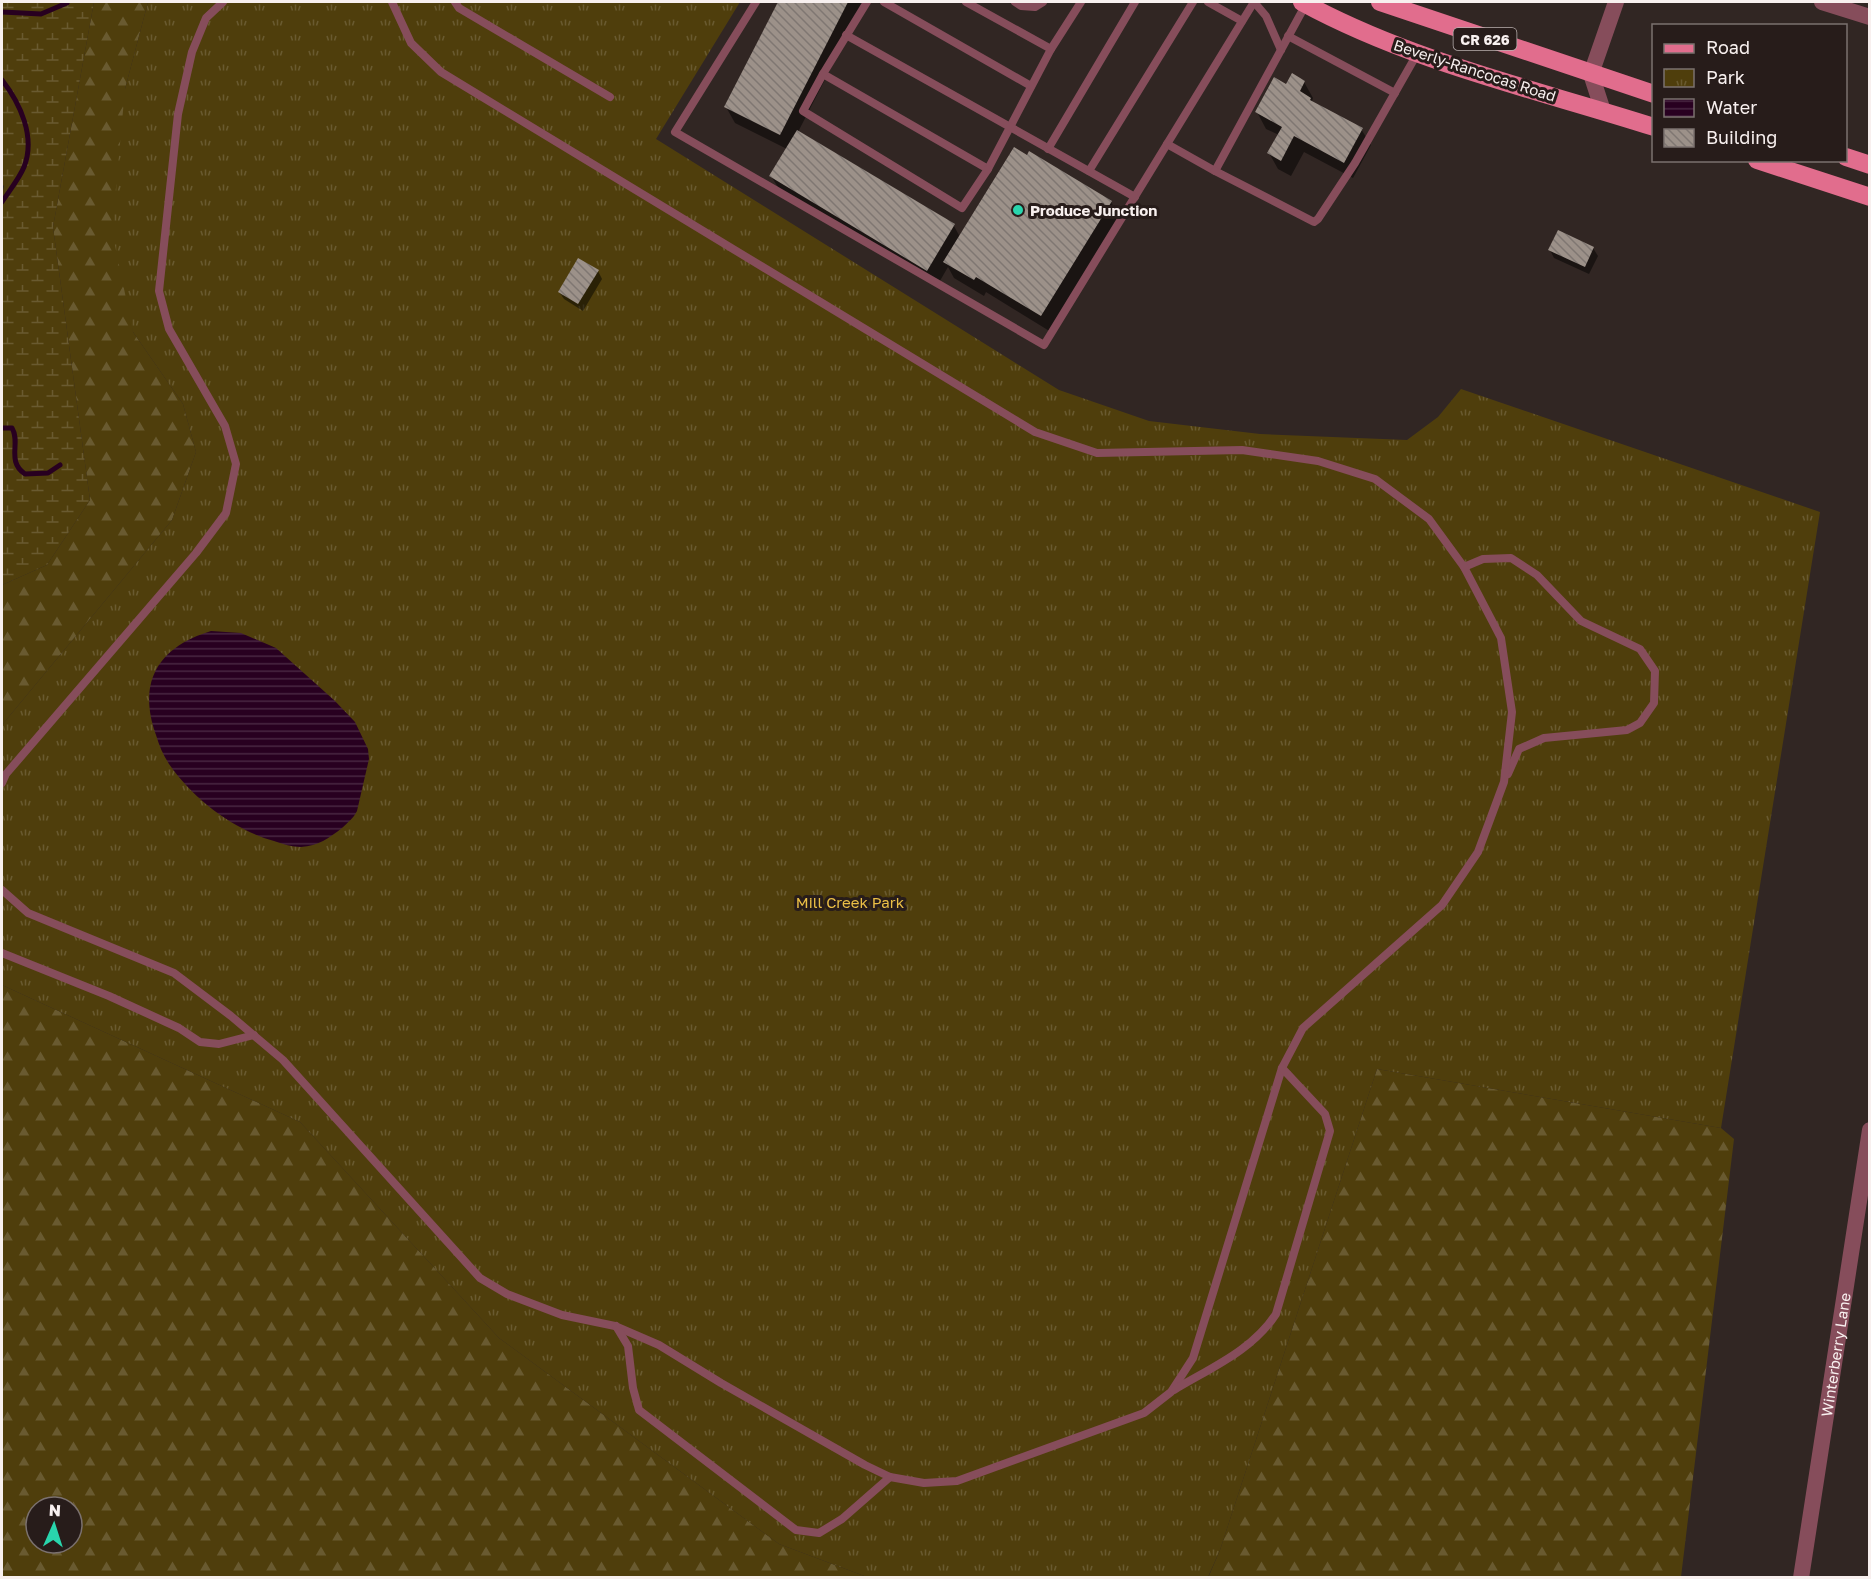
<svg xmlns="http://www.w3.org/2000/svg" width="1871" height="1579" viewBox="0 0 1871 1579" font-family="'Golos Text',sans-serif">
<defs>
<pattern id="forest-firs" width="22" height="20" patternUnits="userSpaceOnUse" patternTransform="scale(1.5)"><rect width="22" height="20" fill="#4f3e0c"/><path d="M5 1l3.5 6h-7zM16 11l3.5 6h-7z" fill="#695a30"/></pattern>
<pattern id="wetland-marsh" width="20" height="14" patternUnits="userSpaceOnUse" patternTransform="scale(1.5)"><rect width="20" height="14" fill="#4f3e0c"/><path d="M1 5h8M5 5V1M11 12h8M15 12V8" fill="none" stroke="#695a30"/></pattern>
<pattern id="park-tufts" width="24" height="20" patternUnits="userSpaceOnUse" patternTransform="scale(1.5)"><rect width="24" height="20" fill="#4f3e0c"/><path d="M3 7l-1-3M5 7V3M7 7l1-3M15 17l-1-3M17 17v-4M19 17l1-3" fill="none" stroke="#695a30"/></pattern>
<pattern id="water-rules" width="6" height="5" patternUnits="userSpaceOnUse" patternTransform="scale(1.5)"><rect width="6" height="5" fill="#280020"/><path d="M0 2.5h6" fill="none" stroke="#482641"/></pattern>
<pattern id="building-back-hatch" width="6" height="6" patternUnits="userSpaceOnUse" patternTransform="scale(1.5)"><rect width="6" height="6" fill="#9c9189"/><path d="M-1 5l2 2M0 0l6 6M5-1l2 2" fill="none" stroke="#7f7772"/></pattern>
</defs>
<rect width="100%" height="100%" fill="#312623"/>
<g fill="url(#forest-firs)" fill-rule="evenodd">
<path d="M94 2H148L125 89 133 332 183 404 196 452 172 520 2 725V585L47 565 90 500 53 227Z"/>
<path d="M2 985 300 1122 499 1338 779 1544 867 1577 2 1578ZM36 1507H72V1543H36Z"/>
<path d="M1377 1069 1721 1128 1734 1139 1681 1577 1208 1578 1220 1550Z"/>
</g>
<path fill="url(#wetland-marsh)" d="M2 2H94L53 227 90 500 47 565 2 585V195L4 186 2 184Z"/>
<path fill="url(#park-tufts)" d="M148 2H740L656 139 1059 390 1149 421 1260 434 1407 440 1438 417 1461 389 1820 512 1721 1128 1377 1069 1220 1550 1208 1577H867L779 1544 499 1338 300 1122 2 985V725L172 520 196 452 183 404 133 332 112 231 125 89Z"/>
<path fill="url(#water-rules)" d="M211 631 241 633 276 648 335 701 355 722 368 749 369 759 357 811C353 819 348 822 342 828 329 838 318 846 301 847 292 847 283 844 274 841 234 830 193 799 169 764 163 755 159 745 156 735 137 682 158 647 211 631Z"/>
<g fill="#0007">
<path d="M780 2H865L798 132 954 226 960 237 1111 202 1120 218 1051 332 986 292 984 296 954 278 948 267 937 286 781 192 771 176 787 149 735 123 726 107Z"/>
<path d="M1304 82 1313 98 1312 101 1361 129 1371 145 1353 178 1304 152 1291 176 1278 169 1269 153 1279 135 1266 129 1257 112 1286 86Z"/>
<path d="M1593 248 1598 256 1589 274 1554 258 1550 250Z"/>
<path d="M598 271 602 279 583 311 564 299 559 292Z"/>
</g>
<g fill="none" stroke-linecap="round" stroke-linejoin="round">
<g stroke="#280020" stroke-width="5">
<path d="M2 12 41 14 67 3"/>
<path d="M2 80C20 103 36 137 24 167 19 179 9 191 2 202"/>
<path d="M2 428H12C21 443 6 461 25 474L48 473 60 465"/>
</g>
</g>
<g fill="url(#building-back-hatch)">
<path d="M778 2H848L780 135 724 107Z"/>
<path d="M1292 73 1305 81 1300 91 1311 98 1310 100 1363 128 1344 163 1294 136 1281 161 1267 153 1282 127 1255 112 1274 77 1286 84Z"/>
<path d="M797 130 955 224 927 271 769 176Z"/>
<path d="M1014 147 1027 155 1029 151 1112 201 1041 316 976 277 974 280 943 262Z"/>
<path d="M1558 230 1594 247 1585 267 1548 250Z"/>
<path d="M578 258 599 270 578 304 558 292Z"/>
</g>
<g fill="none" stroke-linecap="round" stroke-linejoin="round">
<g stroke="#864d5b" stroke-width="8">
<path d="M455 2 459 8 610 97"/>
<path d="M756 2 675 132 1044 345 1254 2"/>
<path d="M867 2 823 74 988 169 1051 49 1081 2"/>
<path d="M884 2 1031 86"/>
<path d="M966 2 1051 49"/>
<path d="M1015 2 1021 6 1035 7 1043 2"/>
<path d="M1208 2 1242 21"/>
<path d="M1254 2 1266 16 1281 50"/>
<path d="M846 35 1135 197"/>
<path d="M1288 36 1395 93"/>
<path d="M823 74 803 111 962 208 988 169"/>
<path d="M1167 144 1215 171 1306 4"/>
<path d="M1048 149 1135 2"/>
<path d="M1089 171 1193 2"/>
<path d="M1215 171 1314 222 1318 219 1355 163 1417 54"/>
<path d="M1464 567 1483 559 1511 558 1537 575 1581 621 1640 649 1655 671 1654 703 1640 723 1627 730 1544 738 1519 749 1508 774"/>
<path d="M2 783 6 774 196 553 226 513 236 464 225 426 169 329 159 291 178 114 192 52 206 18 223 2"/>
<path d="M2 890 28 913 174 973 231 1016 283 1060 480 1278 507 1294 562 1315 615 1326 659 1345 721 1383 865 1465 890 1477 924 1483 957 1481 1144 1413 1171 1392 1193 1358 1282 1068 1303 1028 1442 905 1478 852 1504 782 1512 712 1501 638 1464 567 1429 519 1375 479 1318 461 1242 450 1097 453 1035 432 441 72 411 43 392 2"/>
<path d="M2 953 109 996 179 1028 200 1042 219 1044 254 1035"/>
<path d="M616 1326 628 1346 633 1388 639 1410 796 1530 819 1533 842 1519 890 1477"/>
<path d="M1174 1390C1210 1368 1252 1351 1276 1314L1330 1131 1325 1114 1282 1068"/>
</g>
<g stroke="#864d5b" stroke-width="16">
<path d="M1822 2 1870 17"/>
<path d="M1603 111 1591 74 1616 2"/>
<path id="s1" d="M1801 1578 1870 1130"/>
</g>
<g stroke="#e16d8d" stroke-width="18">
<path d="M1302 2C1412 62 1535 89 1654 127"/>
<path d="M1380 2 1654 94"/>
<path d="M1846 157 1870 165"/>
<path d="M1757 160 1870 197"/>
</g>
</g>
<circle fill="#29d5ad" stroke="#271c1a" stroke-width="2" cx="1018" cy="210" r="6"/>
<g text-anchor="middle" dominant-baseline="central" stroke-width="6" stroke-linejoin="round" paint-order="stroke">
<rect fill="#271c1a" stroke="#b9b0af" stroke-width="1.5" x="1453.5" y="28" width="63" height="22" rx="4.5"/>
<g font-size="14" font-weight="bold" fill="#f8f0ef">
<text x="1485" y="39">CR 626</text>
</g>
<g font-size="15" fill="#f8f0ef" stroke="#271c1a">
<text transform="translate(1475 70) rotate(18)">Beverly-Rancocas Road</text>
<text stroke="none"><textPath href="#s1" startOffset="226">Winterberry Lane</textPath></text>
</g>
<g font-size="15" font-weight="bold" fill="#f8f0ef" stroke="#271c1a" text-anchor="start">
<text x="1030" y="210">Produce Junction</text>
</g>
<g font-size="15" fill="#ebbf46" stroke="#271c1a">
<text x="850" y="902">Mill Creek Park</text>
</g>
</g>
<rect width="1871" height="1579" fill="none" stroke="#f8f0ef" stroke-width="6"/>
<rect x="1652" y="24" width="195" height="138" fill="#271c1a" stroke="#7b716f" stroke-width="1.5"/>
<rect x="1664" y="44" width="30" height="9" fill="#e16d8d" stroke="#7b716f" stroke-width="1.5"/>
<text x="1706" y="54" font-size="18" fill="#f8f0ef">Road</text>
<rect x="1664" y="69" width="30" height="18" fill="url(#park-tufts)" stroke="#7b716f" stroke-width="1.5"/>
<text x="1706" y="84" font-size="18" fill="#f8f0ef">Park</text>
<rect x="1664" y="99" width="30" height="18" fill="url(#water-rules)" stroke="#7b716f" stroke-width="1.5"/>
<text x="1706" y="114" font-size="18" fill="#f8f0ef">Water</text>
<rect x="1664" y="129" width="30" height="18" fill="url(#building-back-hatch)" stroke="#7b716f" stroke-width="1.5"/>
<text x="1706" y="144" font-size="18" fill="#f8f0ef">Building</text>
<g transform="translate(54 1525) rotate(3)"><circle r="28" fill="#271c1a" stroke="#7b716f" stroke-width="1.5"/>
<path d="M0-4.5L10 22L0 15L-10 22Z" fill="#29d5ad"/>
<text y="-9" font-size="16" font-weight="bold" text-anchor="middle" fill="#f8f0ef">N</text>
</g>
</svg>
